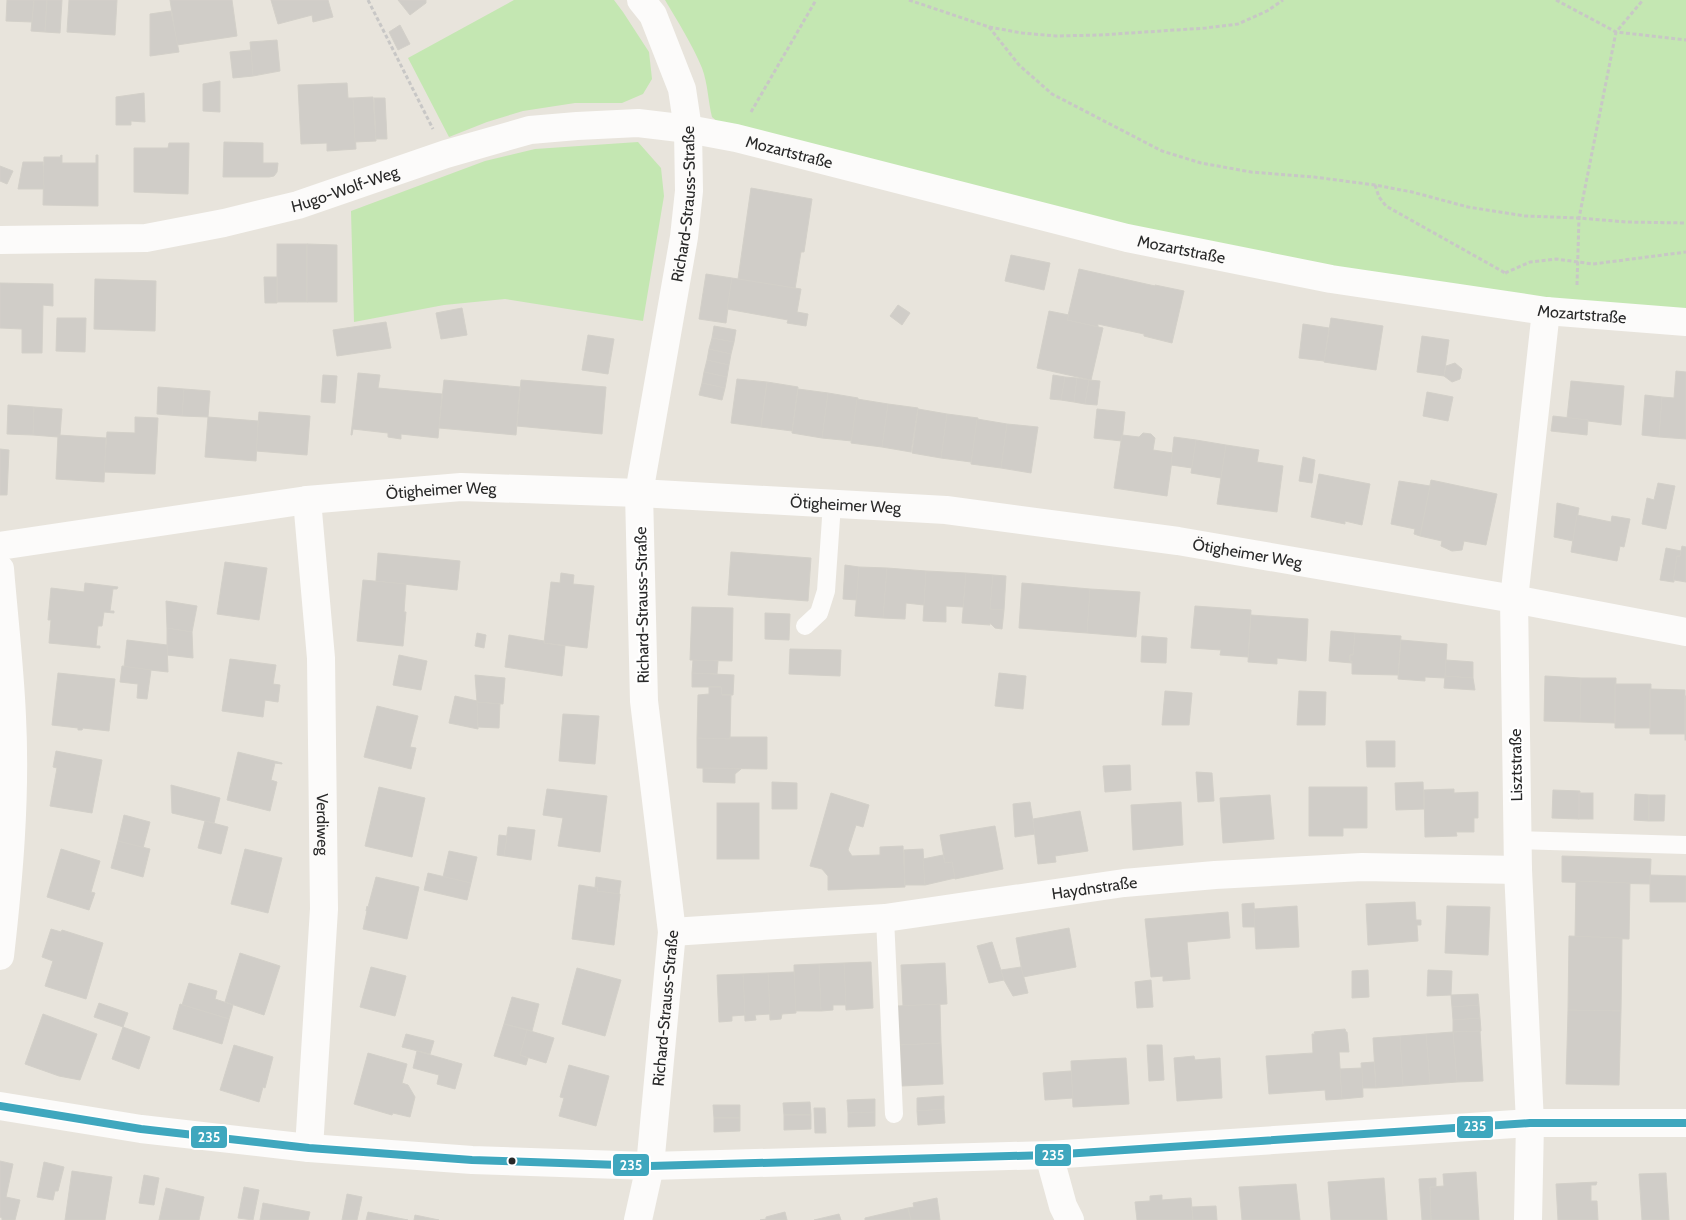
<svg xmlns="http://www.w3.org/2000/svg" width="1686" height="1220" viewBox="0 0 1686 1220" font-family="Cabin,sans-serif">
<rect width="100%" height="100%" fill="#e8e4dc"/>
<g fill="#c4e7b2">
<path d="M514 0H614L623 12 649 52 652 79 643 94 622 103H575L523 111 487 122 449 137 408 58Z"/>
<path d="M665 0H1686V312L1534 298 1335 268 1130 226 720 124 712 117C708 101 708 84 702 68 692 44 678 22 665 0Z"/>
<path d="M638 142 661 168 664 196 643 321 505 299 444 305 354 322 351 211 485 161 535 149Z"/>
</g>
<g fill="#d0cdc8" stroke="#d3d0c9">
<path d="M7 0H34L32 22 6 21Z"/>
<path d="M34 0H47L45 32 31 31Z"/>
<path d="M47 0H62L60 33 45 32Z"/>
<path d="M69 0H117L115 35 67 32Z"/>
<path d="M170 0H232L237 36 177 45Z"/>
<path d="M271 0H328L333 17 313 22 312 15 278 24Z"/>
<path d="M398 0H426V3L410 15Z"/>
<path d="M171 11 179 52 150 56V14Z"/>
<path d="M400 25 410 44 398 50 389 32Z"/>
<path d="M277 40 280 71 253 76 250 42Z"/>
<path d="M251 50 253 76 233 78 230 52Z"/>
<path d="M220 81V112L203 111V84Z"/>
<path d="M347 83 348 98H353L356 149 327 151V143L301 144 298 85Z"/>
<path d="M144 93 145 122 131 121V125H116V97Z"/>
<path d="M373 97 376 141 355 142 353 98Z"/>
<path d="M374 98H385L387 139H376Z"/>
<path d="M224 142 263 143V163H278L277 172 274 176 269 177H223Z"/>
<path d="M169 143H189L188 194 134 192V148H168Z"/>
<path d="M62 155V163H96V155H98V206L43 205 44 157H61L60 156Z"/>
<path d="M23 162H43L44 189H18Z"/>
<path d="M0 166 13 171 7 184 0 181Z"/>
<path d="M751 188 812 199 804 252H801L795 289 738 279Z"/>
<rect x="277" y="244" width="30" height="58"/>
<path d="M307 244 337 245V302H307Z"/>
<path d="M1011 255 1050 263 1044 290 1005 281Z"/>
<path d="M1079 269 1155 286V285L1184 291 1172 343 1144 336V334L1098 324V327L1067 320Z"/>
<path d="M706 274 732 278 726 323 699 319Z"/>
<path d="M264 277H277V303H265Z"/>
<path d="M732 278 801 289 797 312 808 314 806 326 787 323 788 320 727 309Z"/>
<path d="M95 279 156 281 155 331 94 329Z"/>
<path d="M0 283 53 284V306L43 305 42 353H22V329L0 328Z"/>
<path d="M898 305 910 313 902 325 890 316Z"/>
<path d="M462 308 467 335 441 339 436 313Z"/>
<path d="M1049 311 1069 315 1067 320 1103 328 1091 380 1037 368Z"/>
<path d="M57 318H86L85 352 56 351Z"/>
<path d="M1331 318 1383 326 1376 370 1324 362Z"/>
<path d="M386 322 391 348 337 356 333 330Z"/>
<path d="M1303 324 1329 328 1324 361 1299 358Z"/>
<path d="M714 326 736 330 734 342 712 338Z"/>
<path d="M588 335 614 339 608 374 582 370Z"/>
<path d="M1422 336 1449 340 1444 376 1417 372Z"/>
<path d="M712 338 734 342 731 354 709 349Z"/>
<path d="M709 349 731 354 729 365 707 360Z"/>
<path d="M707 360 729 365 727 377 704 372Z"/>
<path d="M1455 363 1462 369 1460 379 1452 382 1444 376 1446 366Z"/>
<path d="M1676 371 1686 372V439L1659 437 1662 397 1674 398Z"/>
<path d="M704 372 727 377 725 388 702 383Z"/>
<path d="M358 373 380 375 378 388 442 394 438 438 401 434V439L388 437V433L353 429 352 435H351Z"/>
<path d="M323 375 337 376 335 403 321 402Z"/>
<path d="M1053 375 1065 377 1061 400 1050 399Z"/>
<path d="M1065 377 1077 378 1074 402 1061 400Z"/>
<path d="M1077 378 1089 380 1085 404 1074 402Z"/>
<path d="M737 379 767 382 761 427 731 423Z"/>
<path d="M444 380 520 387 516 435 439 428Z"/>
<path d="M521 380 606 387 602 434 517 426Z"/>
<path d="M1089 380 1100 381 1097 405 1085 404Z"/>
<path d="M1571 381 1624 386 1621 425 1588 421V420L1567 418Z"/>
<path d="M767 382 798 387 792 431 761 427Z"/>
<path d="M702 383 725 388 722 400 699 395Z"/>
<path d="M158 387 184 389 182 416 157 414Z"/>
<path d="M184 389 210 391 208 417 182 416Z"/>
<path d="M798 389 828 393 822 438 792 433Z"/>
<path d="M1427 392 1453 397 1448 421 1423 416Z"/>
<path d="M828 393 858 398 852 441 822 438Z"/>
<path d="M1645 395 1662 397 1659 437 1642 435Z"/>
<path d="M857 399 888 404 882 447 851 443Z"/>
<path d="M888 404 918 408 911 452 882 447Z"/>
<path d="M8 405 34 407 33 435 7 434Z"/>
<path d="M34 407 62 409 60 435 58 437 33 435Z"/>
<path d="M918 409 947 414 941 458 912 453Z"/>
<path d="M1097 409 1125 412 1122 441 1094 438Z"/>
<path d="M259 412 310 416 307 455 256 451Z"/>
<path d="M947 414 978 418 971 462 941 458Z"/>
<path d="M1553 416 1588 420 1587 435 1551 431Z"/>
<path d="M135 417 158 418 155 474 104 472 107 432 135 433Z"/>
<path d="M208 417 258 421 256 461 205 457Z"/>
<path d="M977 419 1007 424 1001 468 971 464Z"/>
<path d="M1007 424 1038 427 1031 473 1001 468Z"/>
<path d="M1143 433 1151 434 1155 438 1153 450 1173 453 1167 496 1114 488 1122 435 1139 437Z"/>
<path d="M58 435 106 438 104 482 56 479Z"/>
<path d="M1174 437 1196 440 1192 468 1171 465Z"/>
<path d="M1196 440 1226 445 1221 478 1191 473Z"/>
<path d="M1226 445 1259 450 1257 462 1283 466 1277 512 1217 504Z"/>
<path d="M0 449 9 450 7 495H0Z"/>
<path d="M1303 457 1315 460 1312 483 1299 481Z"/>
<path d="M1319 474 1370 484 1362 525 1345 521V524L1311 517Z"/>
<path d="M1431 480 1497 494 1486 545 1464 541 1462 550 1452 551 1441 546 1442 541 1420 536Z"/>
<path d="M1399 481 1430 486 1420 536 1414 534 1415 529 1391 524Z"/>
<path d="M1658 483 1675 486 1666 529 1642 524 1647 498 1654 500Z"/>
<path d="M1557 503 1579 508 1573 541 1554 537Z"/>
<path d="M1577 515 1611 522 1612 516 1630 519 1624 547 1620 546 1617 561 1571 552Z"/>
<path d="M1682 546 1686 547V582L1674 580V582H1673L1677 556H1680Z"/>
<path d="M1666 548 1681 551 1680 556H1677L1673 582 1660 580Z"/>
<path d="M731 552 811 558 808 601 728 595Z"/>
<path d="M378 553 460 561 457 590 376 581Z"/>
<path d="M225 562 267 568 259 620 217 614Z"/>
<path d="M845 565 859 567 857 600 843 599Z"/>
<path d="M859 567 887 568 883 618 855 616Z"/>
<path d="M887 568 926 571 924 605 906 603 905 619 883 618Z"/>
<path d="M926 571 966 573 963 607 946 606V622L923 621Z"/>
<path d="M561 573 574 575 573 584 594 586 587 648 544 643 551 582 560 583Z"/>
<path d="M966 573 993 575 990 609 1004 610 1002 629 995 628 990 623V625L962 623Z"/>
<path d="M993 575 1006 576 1004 610 990 609Z"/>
<path d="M363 580 406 584 404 612H406L403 646 357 641Z"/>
<path d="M85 583 118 587 117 589H113L110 611H114V613L104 612 102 626H98L96 646H100V648L49 643 51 620H48L51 588 84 592Z"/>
<path d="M1022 583 1090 589 1087 633 1019 628Z"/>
<path d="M1090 589 1140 592 1136 637 1087 633Z"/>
<path d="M166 601 197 606 192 632 167 628Z"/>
<path d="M1195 606 1251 610 1248 657 1220 655 1221 650 1191 648Z"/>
<path d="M692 607 733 608 732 661 690 660Z"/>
<path d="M765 613 790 614 789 640 765 639Z"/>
<path d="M1251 615 1308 619 1306 661 1277 658V664L1248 662Z"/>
<path d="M167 628 192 632 193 658 167 655Z"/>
<path d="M1331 631 1355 633 1353 655H1350V661H1352V663L1329 661Z"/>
<path d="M477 633 486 635 484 648 475 646Z"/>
<path d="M1355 633 1401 636 1398 675 1352 674V661H1350V655H1353Z"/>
<path d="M509 635 544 641V643L565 646 562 676 505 667Z"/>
<path d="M1142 636 1167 638 1166 663 1141 662Z"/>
<path d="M127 640 167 645 168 672 124 667Z"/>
<path d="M1401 640 1447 644 1445 678 1425 677V681L1398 679Z"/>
<path d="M790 649 841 650 840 676 789 674Z"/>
<path d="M399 655 427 661 421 690 393 685Z"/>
<path d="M230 659 276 665 273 684 280 685 278 702 265 700 263 717 222 711Z"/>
<path d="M693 660 718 661 717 674 692 673Z"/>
<path d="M1446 660 1473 662V678L1445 676Z"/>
<path d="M122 666 151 670 147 699 137 698 138 684 120 682Z"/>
<path d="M58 673 115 679 109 731 83 728 82 730H78V728L52 725Z"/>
<path d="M692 673 734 675 733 695H722L721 687H692Z"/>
<path d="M999 673 1026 676 1023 709 995 706Z"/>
<path d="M475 675 505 678 503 704 477 702Z"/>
<path d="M1445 676 1473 678 1475 690 1444 688Z"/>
<path d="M1545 676 1581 678 1580 722 1544 721Z"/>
<path d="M1581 678H1616L1615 723 1580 722Z"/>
<path d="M1615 684H1651L1650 728H1615Z"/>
<path d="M709 687H721L722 695H731L730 739 697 738 698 695 709 694Z"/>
<path d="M1650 689 1685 690V734H1650Z"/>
<path d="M1165 691 1192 693 1189 725H1162Z"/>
<path d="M1299 691 1326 692 1325 725H1297Z"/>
<path d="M455 696 477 701 478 729 449 723Z"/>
<rect x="1685" y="696" width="1" height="44"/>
<path d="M477 702 500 704 499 728 478 727Z"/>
<path d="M377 706 418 716 410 747 416 748 411 769 364 757Z"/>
<path d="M563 714 599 716 595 764 559 761Z"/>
<path d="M730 737H767V769L697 768V738L730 739Z"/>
<path d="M1366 741H1395V767H1367Z"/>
<path d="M56 751 102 760 92 813 50 806 57 768 53 767Z"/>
<path d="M238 752 282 763V764L275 763 271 780 277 782 270 811 227 800Z"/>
<path d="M1130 765 1131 790 1105 792 1103 766Z"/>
<path d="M703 768 741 769 735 774V783L703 782Z"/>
<path d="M1196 772 1212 773 1214 801 1198 802Z"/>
<path d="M772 782 797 783V809H772Z"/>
<path d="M1423 782 1424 809 1396 810 1395 783Z"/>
<path d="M171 785 220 798 214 823 172 813Z"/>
<path d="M379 787 425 798 412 857 365 846Z"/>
<path d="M1309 787H1367V828H1343V836H1309Z"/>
<path d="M547 789 607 796 600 852 558 846 563 818 543 815Z"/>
<path d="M1454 789V793L1478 792V818H1474V832H1456L1457 836 1425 837 1424 790Z"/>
<path d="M1553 790 1580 791 1579 819 1552 818Z"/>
<path d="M831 793 869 805 863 827 856 825 848 850 852 856 880 855V847L903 846 905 887 828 890V876L822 869 810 866Z"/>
<rect x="1579" y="793" width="14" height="26"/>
<path d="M1635 794 1649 795V821L1634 820Z"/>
<path d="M1270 795 1274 839 1223 843 1220 798Z"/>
<path d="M1649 795H1665L1664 821H1649Z"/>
<path d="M1030 802 1035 834 1015 837 1013 804Z"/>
<path d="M1181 802 1183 845 1133 850 1131 805Z"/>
<rect x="717" y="803" width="42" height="56"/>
<path d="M1080 811 1088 851 1055 856 1056 862 1038 864 1033 819Z"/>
<path d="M124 815 150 822 143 848 118 841Z"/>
<path d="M205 821 228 827 221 854 198 848Z"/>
<path d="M995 826 1003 869 955 879 952 862 945 863 940 835Z"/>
<path d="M508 827 535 830 531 860 504 856Z"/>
<path d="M499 835 507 836 504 856 497 855Z"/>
<path d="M118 841 150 849 143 877 111 868Z"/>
<path d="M61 849 100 861 91 892 95 893 89 910 47 897Z"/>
<path d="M245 849 282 858 268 913 231 904Z"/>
<path d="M923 849 925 885H905L904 850Z"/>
<path d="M449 851 477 857 471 883 443 877Z"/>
<path d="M943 855 945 863 952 862 955 878 925 885 923 859Z"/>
<path d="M1562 856 1651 859 1650 884 1562 882Z"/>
<path d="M428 873 471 883 467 900 424 890Z"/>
<path d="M1650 875 1686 876V902H1650Z"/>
<path d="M376 877 419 887 407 939 363 929 367 911H366L367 906 368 907Z"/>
<path d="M596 877 621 881 619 894 597 891 598 888 595 887Z"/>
<path d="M1576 881 1630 883 1629 939 1575 937Z"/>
<path d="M579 885 598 888 597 891 620 894 614 945 572 939Z"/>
<path d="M1415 902 1416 920H1421V925H1417L1418 941 1368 945 1366 904Z"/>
<path d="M1254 903 1255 927H1243L1242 904Z"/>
<path d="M1297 906 1299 947 1256 949 1254 909Z"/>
<path d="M1447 906 1490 907 1488 955 1445 953Z"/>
<path d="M1228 912 1230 938 1187 942 1190 979 1163 981V976L1151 977 1145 919Z"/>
<path d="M1069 928 1076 967 1023 977 1016 938Z"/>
<path d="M51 929 61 932 62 930 103 943 86 999 45 986 53 961 42 957Z"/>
<path d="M1569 936 1622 938 1621 1011 1568 1010Z"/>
<path d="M992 942 1004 980 989 983 977 946Z"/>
<path d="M240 953 280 966 264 1015 225 1002Z"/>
<path d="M871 962 873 1008 846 1010 844 963Z"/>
<path d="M844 963 846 1005H833V1010L821 1011 819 964Z"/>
<path d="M945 963 947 1004 903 1006 901 965Z"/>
<path d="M819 964 821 1011H795L794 965Z"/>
<path d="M371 967 406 976 395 1016 360 1007Z"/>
<path d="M1021 967 1028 993 1013 996 1004 980 1001 970Z"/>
<path d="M577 968 621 980 605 1036 562 1024Z"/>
<path d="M1368 970 1369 997 1352 998V971Z"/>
<path d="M1428 970 1452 971 1451 995 1427 996Z"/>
<path d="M794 972 796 1013 782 1014 781 1019 770 1020 768 973Z"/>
<path d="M768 973 770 1014 755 1015 756 1020 745 1021 743 974Z"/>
<path d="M743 974 745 1015 732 1016V1021L719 1022 717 975Z"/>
<path d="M1151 980 1153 1007 1137 1008 1135 982Z"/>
<path d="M189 983 217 991 215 999 233 1005 229 1019 182 1005Z"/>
<path d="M1478 994 1479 1005 1452 1007 1451 995Z"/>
<path d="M512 997 539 1004 532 1031 504 1024Z"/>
<path d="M99 1003 128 1013 123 1027 94 1017Z"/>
<path d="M180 1004 229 1019 222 1044 173 1029Z"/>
<path d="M940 1004 941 1043 900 1045 898 1006Z"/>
<path d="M1479 1005 1480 1018 1453 1020 1452 1007Z"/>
<path d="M1568 1010 1621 1011 1619 1085 1566 1084Z"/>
<path d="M43 1014 97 1034 80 1080 59 1076 25 1064Z"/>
<path d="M1480 1018 1481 1031 1453 1032V1020Z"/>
<path d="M504 1024 527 1030 520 1055 528 1058 526 1065 494 1056Z"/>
<path d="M123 1027 150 1037 139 1069 112 1059Z"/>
<path d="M1345 1029 1346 1032H1347L1349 1052H1339L1342 1099 1326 1100 1325 1090 1269 1094 1266 1056 1313 1053 1312 1034H1315L1314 1032Z"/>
<path d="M527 1030 554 1038 546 1063 520 1055Z"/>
<path d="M1480 1031 1483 1081 1457 1082 1453 1032Z"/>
<path d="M1453 1032 1457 1082 1430 1084 1426 1034Z"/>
<path d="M406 1034 434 1041 430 1054 402 1047Z"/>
<path d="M1426 1034 1430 1084 1403 1086 1400 1036Z"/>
<path d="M1400 1036 1403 1086 1376 1088 1373 1038Z"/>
<path d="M941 1043 943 1084 902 1086 900 1045Z"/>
<path d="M234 1045 273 1057 265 1088 263 1087 259 1102 220 1090Z"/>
<path d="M1147 1045H1162L1164 1080 1149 1081Z"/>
<path d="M417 1051 462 1064 455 1089 437 1084 439 1075 413 1068Z"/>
<path d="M368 1053 407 1064 402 1083 408 1085 415 1097 410 1117 393 1113 392 1115 354 1104Z"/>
<path d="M1194 1056 1195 1060 1220 1058 1222 1098 1177 1101 1174 1058Z"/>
<path d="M1126 1058 1129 1104 1073 1107 1071 1061Z"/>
<path d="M1374 1062 1376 1088H1363L1361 1063Z"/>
<path d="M569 1065 609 1076 596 1126 559 1116 564 1098 560 1097Z"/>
<path d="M1362 1068 1363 1097 1342 1099 1340 1069Z"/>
<path d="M1071 1071 1073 1098 1045 1100 1043 1073Z"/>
<path d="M944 1096V1109L917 1111V1098Z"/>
<path d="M875 1099V1112L848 1113 847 1100Z"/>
<path d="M810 1102 811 1115H784L783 1103Z"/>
<path d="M713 1105H740V1118H714Z"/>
<path d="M814 1108H825L826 1133H815Z"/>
<path d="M944 1109 945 1123 918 1125 917 1111Z"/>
<path d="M875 1112V1126L848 1127V1113Z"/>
<path d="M784 1115H811V1129L784 1130Z"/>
<path d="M714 1118H740V1131L714 1132Z"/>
<path d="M0 1161 13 1164 6 1197 20 1200 15 1220H2V1218L0 1217Z"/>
<path d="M44 1162 64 1167 58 1191H55L53 1200 37 1197Z"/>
<path d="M72 1171 112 1177 105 1220H65Z"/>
<path d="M1476 1172 1479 1220H1431L1430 1187 1444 1186 1443 1174Z"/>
<path d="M1666 1173 1669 1220H1642L1639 1174Z"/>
<path d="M144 1175 159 1178 154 1205 139 1203Z"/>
<path d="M1384 1178 1387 1220H1331L1328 1182Z"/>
<path d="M1436 1178V1187H1430L1431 1220H1422L1419 1179Z"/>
<path d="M1597 1182 1596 1185H1591V1201H1597L1598 1220H1558L1556 1184Z"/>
<path d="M1296 1184 1300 1220H1242L1239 1187Z"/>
<path d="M244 1187 259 1190 253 1220 238 1218Z"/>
<path d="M166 1188 204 1197 199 1220H159Z"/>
<path d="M347 1194 362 1197 357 1220H342Z"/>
<path d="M1162 1195V1200L1191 1198 1193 1220H1137L1135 1202 1150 1201V1196Z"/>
<path d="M937 1198 940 1220H911L908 1208 914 1207 913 1203Z"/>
<path d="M263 1203 310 1212 308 1220H260Z"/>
<path d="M1216 1206 1217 1220H1193L1192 1207Z"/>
<path d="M908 1208 911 1220H865V1218Z"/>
<path d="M368 1212 408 1220H366Z"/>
<path d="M785 1212 787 1220H760L766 1219V1217Z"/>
<path d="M839 1214 841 1220H814Z"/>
<path d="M415 1215 439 1220H414Z"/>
</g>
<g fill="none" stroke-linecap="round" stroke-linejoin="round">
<g stroke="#c8c7c6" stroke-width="3" stroke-dasharray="4 2.5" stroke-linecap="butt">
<path d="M368 0 433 129"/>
<path d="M909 0 989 27 1022 33 1056 36 1100 35 1206 28 1238 24 1267 11 1283 0"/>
<path d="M1556 0 1616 32 1686 40"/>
<path d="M989 27 1019 65 1052 94 1162 151 1201 163 1251 172 1314 177 1375 185 1412 192 1468 207 1525 216 1579 218 1626 222 1686 223"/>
<path d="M751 112 816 0"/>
<path d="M1375 185 1379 197 1386 206 1507 274"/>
<path d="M1505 273 1530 262 1556 259 1593 264 1686 252"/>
<path d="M1577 285 1579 218 1616 32 1643 0"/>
</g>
<g stroke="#fcfbfa" stroke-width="18">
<path d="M805 626 819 613 826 591 832 504"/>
<path d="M1517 840 1686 845"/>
<path d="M885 918 894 1114"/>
</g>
<g stroke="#fcfbfa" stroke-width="28">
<path id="s1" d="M0 240 146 238 224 223 298 205 446 154 530 130 577 126 638 123 688 129 736 138 1127 238 1331 279 1546 311 1686 322"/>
<path id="s2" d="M307 500 321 658 324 909 309 1148"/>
<path id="s3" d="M0 546 307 500 461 487 639 493 946 510 1178 541 1514 599 1686 632"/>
<path d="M0 569C4 618 10 668 12 717 16 797 9 877 0 956"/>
<path id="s4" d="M672 932 885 918 1124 883 1215 875 1362 867 1518 870"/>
<path d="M0 1106 141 1129 309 1148 472 1160 650 1166 1049 1155 1530 1123H1686"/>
<path d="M1049 1155 1063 1206 1070 1220"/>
<path id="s5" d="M638 1220 650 1166 672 932 644 701 639 493 684 237 689 191 688 129 682 89 653 15 641 0"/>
<path d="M1528 1220 1530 1123 1518 870 1514 599 1546 311"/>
</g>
<defs>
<path id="bus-1" d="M0 1106 141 1129 309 1148 472 1160 650 1166 1049 1155 1530 1123H1686"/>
</defs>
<use href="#bus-1" stroke="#fff" stroke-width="11"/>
<use href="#bus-1" stroke="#3fa7be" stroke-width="8"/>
</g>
<circle fill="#282828" stroke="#fff" stroke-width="2" cx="512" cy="1161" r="4.5"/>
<g text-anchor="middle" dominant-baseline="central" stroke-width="4.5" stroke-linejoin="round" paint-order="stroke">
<g font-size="16" fill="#282828" stroke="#fff">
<text stroke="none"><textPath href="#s1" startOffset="808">Mozartstraße</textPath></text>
<text stroke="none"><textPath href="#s1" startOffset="351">Hugo-Wolf-Weg</textPath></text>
<text stroke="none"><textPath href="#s5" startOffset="1024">Richard-Strauss-Straße</textPath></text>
<text stroke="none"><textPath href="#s1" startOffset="1212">Mozartstraße</textPath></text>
<text stroke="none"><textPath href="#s1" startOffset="1618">Mozartstraße</textPath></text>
<text stroke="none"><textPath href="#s3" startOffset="445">Ötigheimer Weg</textPath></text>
<text stroke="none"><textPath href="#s3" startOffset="850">Ötigheimer Weg</textPath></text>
<text stroke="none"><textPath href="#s3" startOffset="1255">Ötigheimer Weg</textPath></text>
<text transform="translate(642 605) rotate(-91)">Richard-Strauss-Straße</text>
<text transform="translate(1516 765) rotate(-91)">Lisztstraße</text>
<text stroke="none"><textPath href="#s2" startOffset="325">Verdiweg</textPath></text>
<text stroke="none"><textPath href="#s4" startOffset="425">Haydnstraße</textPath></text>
<text stroke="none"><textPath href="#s5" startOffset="214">Richard-Strauss-Straße</textPath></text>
</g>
</g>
<g stroke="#fff" stroke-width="2">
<rect x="1456" y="1115" width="38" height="24" rx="5" fill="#3fa7be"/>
<rect x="190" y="1125" width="38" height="24" rx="5" fill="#3fa7be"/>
<rect x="1034" y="1143" width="38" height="24" rx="5" fill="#3fa7be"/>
<rect x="612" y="1153" width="38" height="24" rx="5" fill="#3fa7be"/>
</g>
<g font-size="14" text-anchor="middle" font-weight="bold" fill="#fff">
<text x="1475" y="1131">235</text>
<text x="209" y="1142">235</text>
<text x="1053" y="1160">235</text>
<text x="631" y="1170">235</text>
</g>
</svg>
